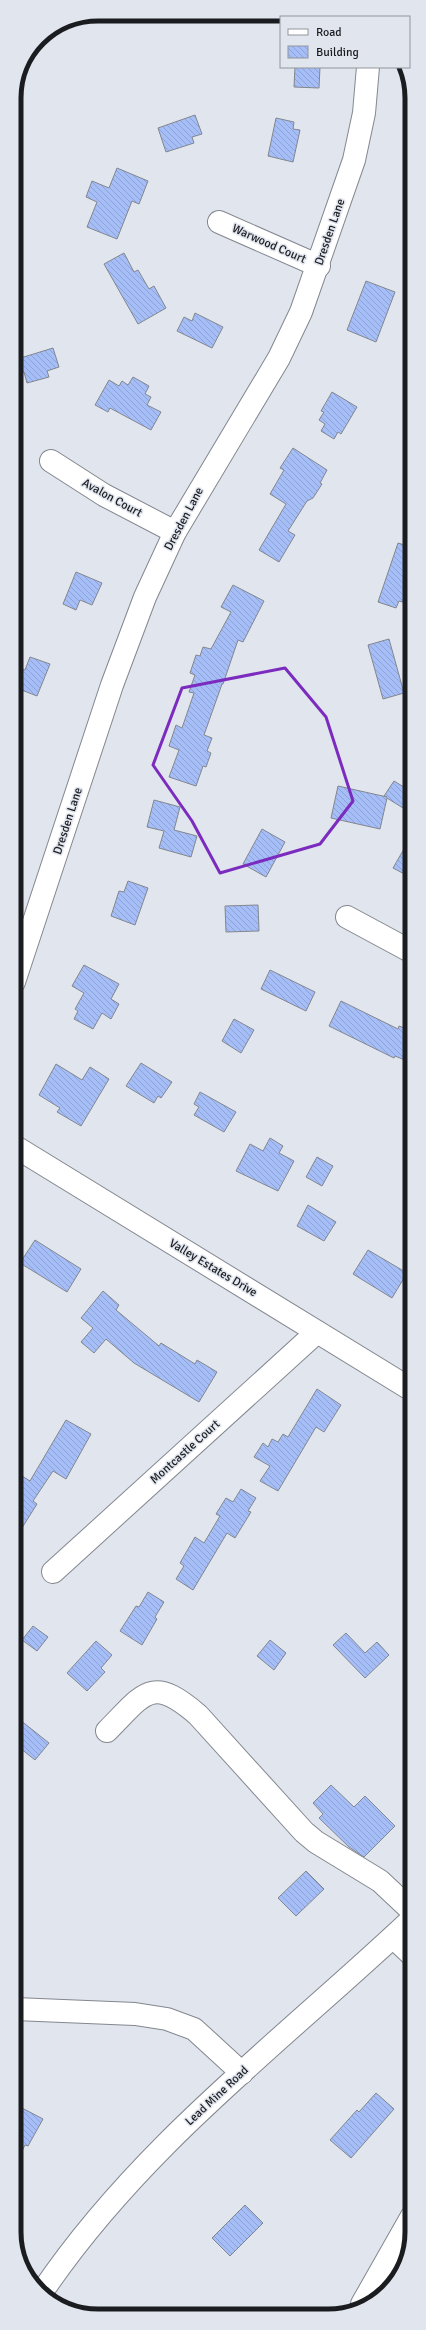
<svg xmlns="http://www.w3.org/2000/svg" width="426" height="2330" viewBox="0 0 426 2330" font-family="Signika,sans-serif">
<defs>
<pattern id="building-back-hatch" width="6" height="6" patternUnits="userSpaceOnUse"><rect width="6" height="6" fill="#a6bef8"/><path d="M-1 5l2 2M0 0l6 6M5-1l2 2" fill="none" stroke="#8ea3d4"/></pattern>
</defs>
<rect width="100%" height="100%" fill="#e1e5ee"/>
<g fill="url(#building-back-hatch)" stroke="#82868e">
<path d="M295 67H320L319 88 294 87Z"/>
<path d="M195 115 202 134 192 137 194 143 166 152 158 128Z"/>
<path d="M276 118 294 122 293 129 300 130 293 162 268 156Z"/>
<path d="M117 168 148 181 139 204 132 201 117 239 87 227 97 202 86 197 92 181 109 188Z"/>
<path d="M124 253 134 272 138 270 149 289 154 286 166 308 138 324 104 264Z"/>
<path d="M366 281 395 292 376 342 347 330Z"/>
<path d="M195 313 223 327 212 348 177 331 184 317 192 321Z"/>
<path d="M53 348 59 367 47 371 49 377 27 383 24 372 14 375V360Z"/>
<path d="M133 377 149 386 145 394 151 397 147 405 161 412 151 430 110 408 108 412 95 405 109 380 119 386 122 381 128 385Z"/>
<path d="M332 392 357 407 341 434 338 432 334 439 321 431 325 424 319 420 324 412 321 411Z"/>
<path d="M293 448 327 470 320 483 322 484 313 498 307 501 288 531 295 535 279 562 259 550 286 504 270 494 284 470 280 468Z"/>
<path d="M398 543 411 547V563L407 575 411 577V589L407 603 399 601 396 608 378 602Z"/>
<path d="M76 572 102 583 92 605 80 600 76 610 63 604Z"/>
<path d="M233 585 264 601 243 642 238 640 223 684H222L204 735 212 738 207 751 211 753 206 767 203 766 196 786 169 777 179 750 169 746 176 725 182 728 194 693 189 692 195 675 190 673 196 655 200 656 203 647 211 649 231 612 221 607Z"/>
<path d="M389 639 404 693 383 699 368 645Z"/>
<path d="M30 657 50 664 37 696 14 687V666L25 670Z"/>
<path d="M394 781 412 792V795L403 808 387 798 380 829 331 818 338 786 387 797 384 796Z"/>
<path d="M154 800 180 807 174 830 197 836 191 857 159 848 164 831 147 827Z"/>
<path d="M262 829 285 842 266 877 243 864Z"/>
<path d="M412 835V878L393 868Z"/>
<path d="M128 881 148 888 135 925 111 916 119 891 124 892Z"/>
<path d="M258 905 259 931 226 932 225 906Z"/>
<path d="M84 965 119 984 111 999 119 1004 111 1019 102 1013 93 1029 74 1019 78 1011 75 1009 84 993 72 986Z"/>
<path d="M270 970 315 992 306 1011 261 989Z"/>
<path d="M341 1001 398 1029 399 1026 412 1031V1063L395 1056 394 1058 329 1026Z"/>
<path d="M234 1019 254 1030 241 1053 222 1041Z"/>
<path d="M141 1063 172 1082 161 1098 158 1096 154 1103 126 1086Z"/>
<path d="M56 1064 82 1080 90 1067 109 1079 81 1126 57 1112 60 1108 39 1095Z"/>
<path d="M200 1092 236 1112 224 1132 194 1115 199 1107 194 1104Z"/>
<path d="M270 1138 283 1146 279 1153 294 1161 278 1191 236 1171 250 1144 263 1151Z"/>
<path d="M317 1157 333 1166 322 1186 306 1177Z"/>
<path d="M308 1205 336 1222 324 1241 297 1226Z"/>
<path d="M35 1240 81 1269 67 1292 20 1263Z"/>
<path d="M368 1250 407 1273 392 1298 353 1274Z"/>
<path d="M103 1291 119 1305 116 1310 159 1346 161 1343 195 1364 197 1360 217 1372 199 1402 134 1363 106 1339 94 1353 81 1342 93 1328 81 1318Z"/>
<path d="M317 1389 341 1405 324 1432 316 1427 278 1491 260 1481 270 1466 254 1457 263 1443 268 1447 272 1439 278 1442 283 1434 288 1437Z"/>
<path d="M66 1420 91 1434 66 1479 53 1471 33 1501 37 1504 15 1539 14 1471 30 1481Z"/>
<path d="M241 1489 256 1498 248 1511 251 1512 235 1538 227 1533 193 1590 176 1579 184 1566 180 1563 195 1537 204 1543 220 1516 216 1514 226 1498 233 1502Z"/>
<path d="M148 1592 164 1602 155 1617 157 1619 142 1645 120 1631 136 1606 139 1607Z"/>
<path d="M33 1626 48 1637 37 1651 22 1640Z"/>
<path d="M346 1633 365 1653 377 1642 389 1655 365 1678 333 1645Z"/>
<path d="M270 1640 286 1653 274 1670 257 1656Z"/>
<path d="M96 1641 112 1655 101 1668 105 1672 87 1691 67 1673Z"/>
<path d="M15 1716 49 1743 35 1760 15 1744Z"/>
<path d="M331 1785 354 1807 365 1796 395 1826 364 1857 349 1847 319 1818 323 1814 313 1803Z"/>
<path d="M306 1871 324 1889 296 1916 278 1898Z"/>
<path d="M376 2093 394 2109 351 2158 330 2140 357 2110 359 2112Z"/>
<path d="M22 2108 43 2119 28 2146 25 2145 15 2165V2122Z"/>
<path d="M245 2205 263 2223 230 2256 212 2238Z"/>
</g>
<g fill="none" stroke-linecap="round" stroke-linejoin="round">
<defs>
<g id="minor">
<path d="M219 222 319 266"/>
<path d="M51 461 104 495 175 532"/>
<path d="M347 917 412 952"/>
<path d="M14 982 112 685 145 597 175 532 279 358 301 312 354 160 364 113 368 67"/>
<path d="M14 1146 412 1390"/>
<path d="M53 1572 317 1332"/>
<path d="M107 1731C144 1694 151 1674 198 1715L304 1832 316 1842 380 1881 412 1911"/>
<path d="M393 1937 412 1955"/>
<path d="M15 2009 135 2014 167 2019 194 2029 242 2073"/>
<path d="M362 2308V2304L412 2216"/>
</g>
<path id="major" d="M42 2292C141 2145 285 2039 412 1919"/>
</defs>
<use href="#minor" stroke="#83878f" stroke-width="24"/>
<use href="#major" stroke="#83878f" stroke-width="24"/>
<use href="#minor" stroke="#fff" stroke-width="22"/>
<use href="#major" stroke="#fff" stroke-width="22"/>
</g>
<path fill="none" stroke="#7b2cbf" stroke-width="3" stroke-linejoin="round" d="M285 668 326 717 353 801 320 844 220 873 192 821 153 765 182 688Z"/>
<g text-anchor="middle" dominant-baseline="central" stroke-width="3" stroke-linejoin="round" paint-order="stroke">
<g font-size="12" fill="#1a1c1f" stroke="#e1e5ee">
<text transform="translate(330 232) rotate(-71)">Dresden Lane</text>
<text transform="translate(269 244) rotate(24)">Warwood Court</text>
<text transform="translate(112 498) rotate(29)">Avalon Court</text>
<text transform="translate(184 519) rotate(-62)">Dresden Lane</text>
<text transform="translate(68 821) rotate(-72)">Dresden Lane</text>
<text transform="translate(213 1268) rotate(31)">Valley Estates Drive</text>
<text transform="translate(185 1452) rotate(-42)">Montcastle Court</text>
<text transform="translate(217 2096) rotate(-43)">Lead Mine Road</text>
</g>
</g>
<path d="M0 0H426V2330H0ZM98 21H328A77 77 0 0 1 405 98V2232A77 77 0 0 1 328 2309H98A77 77 0 0 1 21 2232V98A77 77 0 0 1 98 21Z" fill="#e1e5ee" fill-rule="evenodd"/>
<path fill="none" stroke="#1a1c1f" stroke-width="5" d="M98 21H328A77 77 0 0 1 405 98V2232A77 77 0 0 1 328 2309H98A77 77 0 0 1 21 2232V98A77 77 0 0 1 98 21Z"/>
<rect x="280" y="16" width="130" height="52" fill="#e1e5ee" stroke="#91959b"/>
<rect x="288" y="29" width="20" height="6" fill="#ffffff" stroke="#91959b"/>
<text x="316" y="36" font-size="12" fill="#1a1c1f">Road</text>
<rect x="288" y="46" width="20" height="12" fill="url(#building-back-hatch)" stroke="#91959b"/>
<text x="316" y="56" font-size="12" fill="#1a1c1f">Building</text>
</svg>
